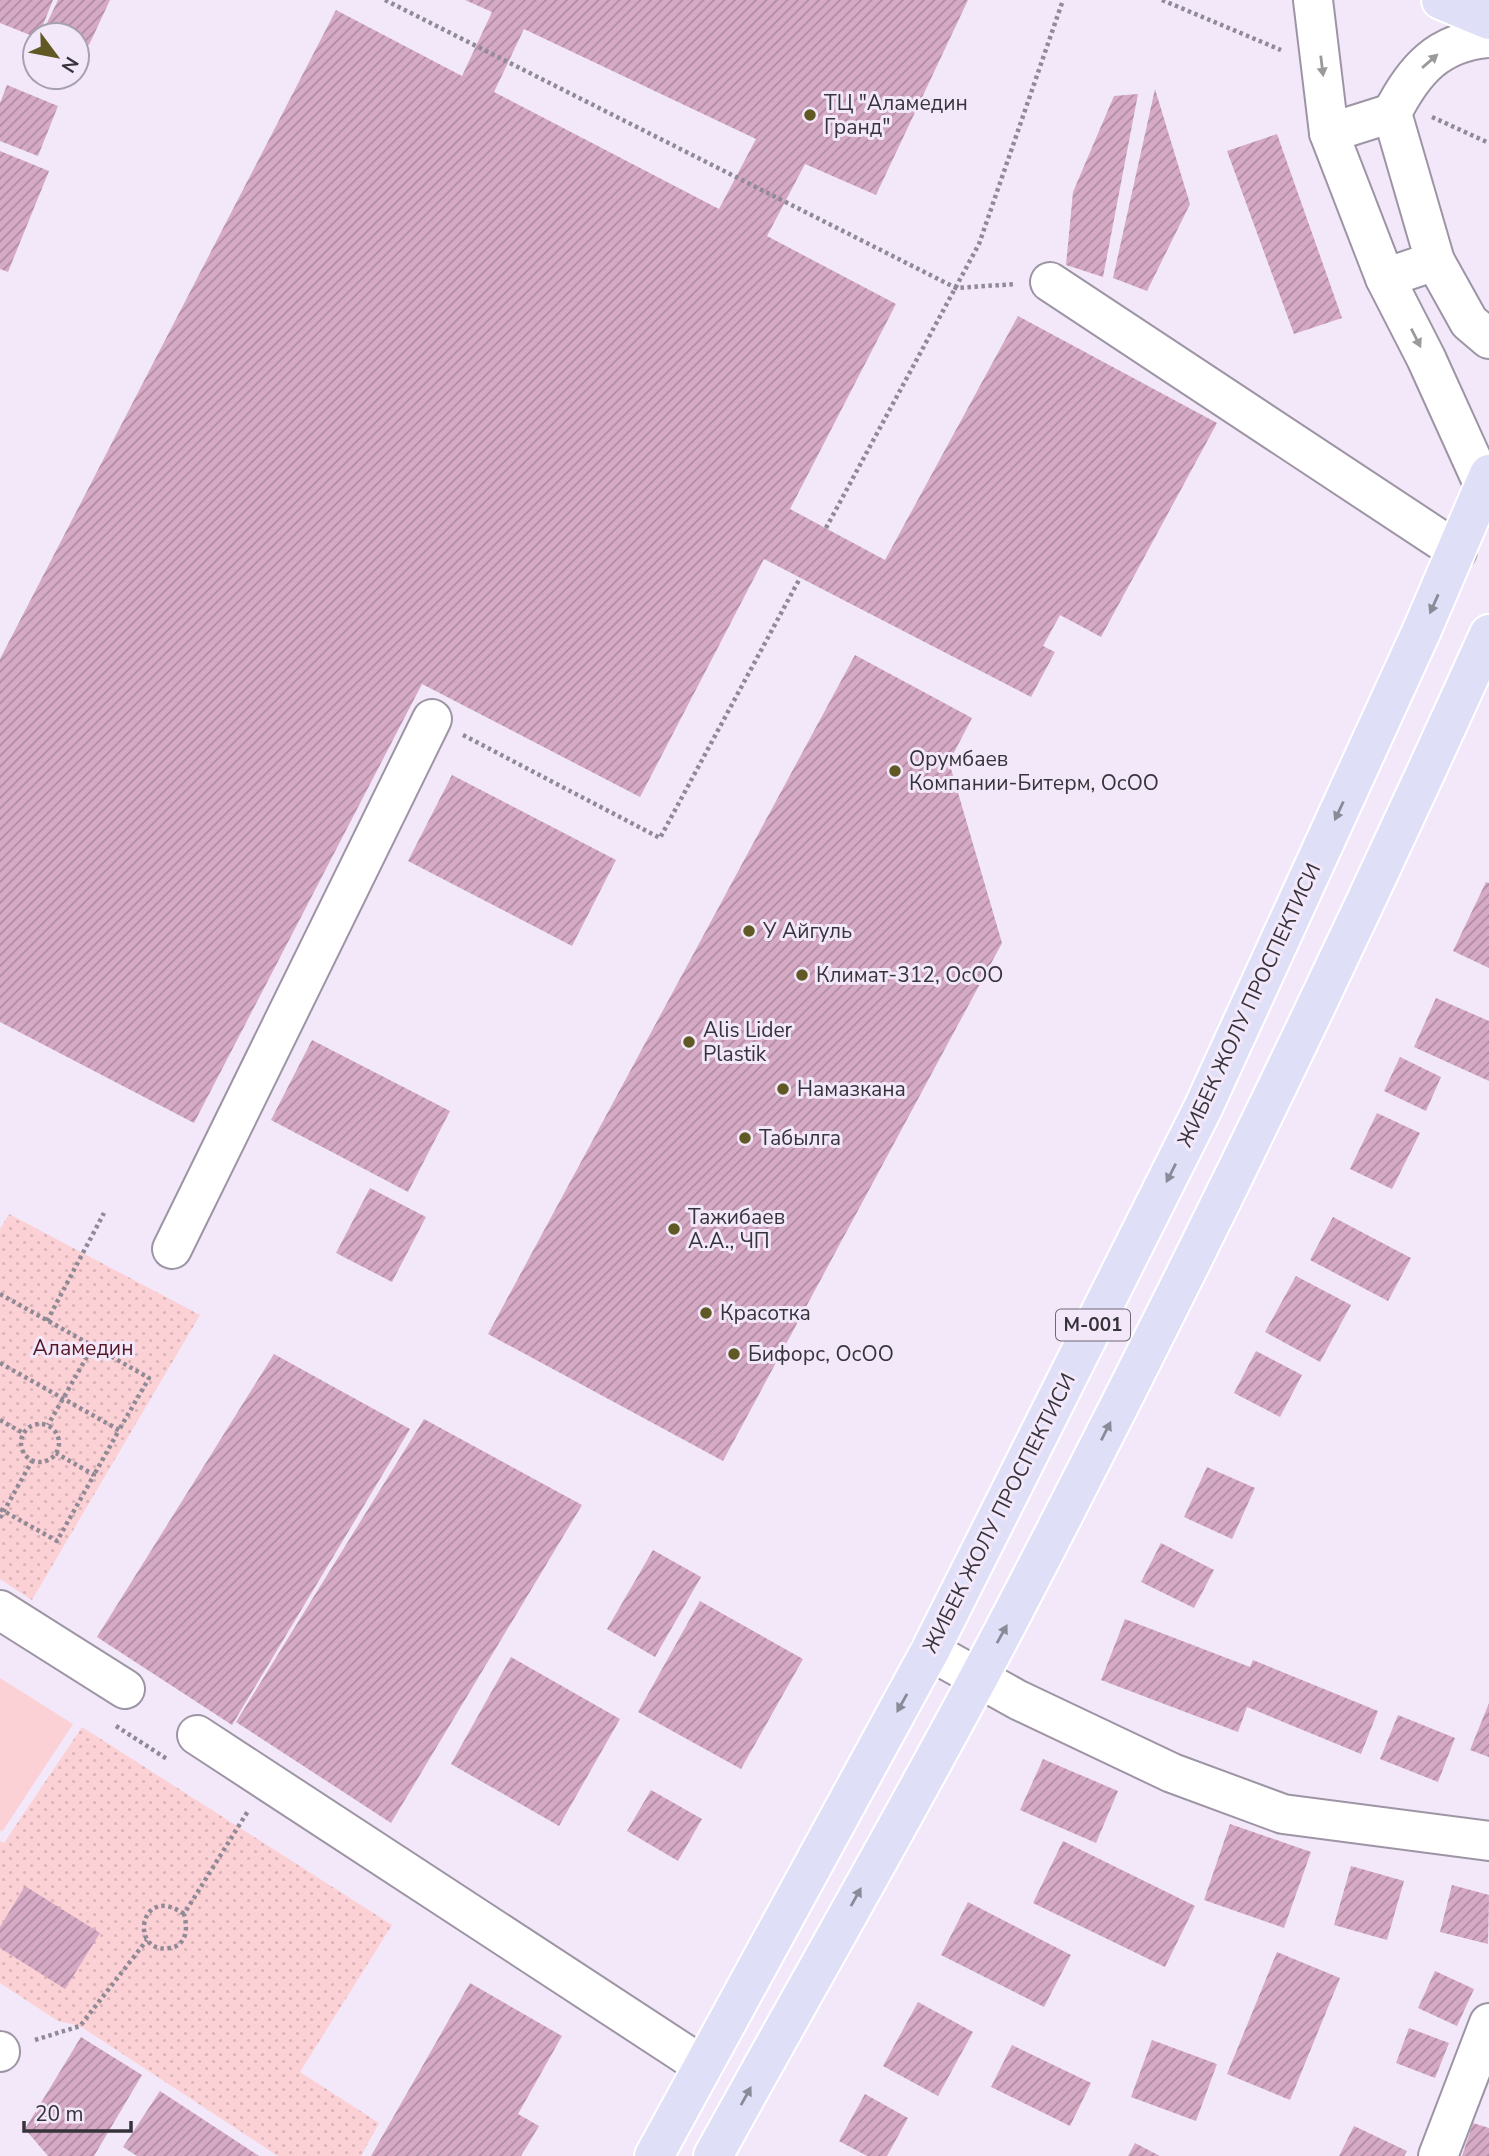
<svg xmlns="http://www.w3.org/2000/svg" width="1489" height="2156" viewBox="0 0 1489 2156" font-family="'Nunito Sans',sans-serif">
<defs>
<pattern id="green-dots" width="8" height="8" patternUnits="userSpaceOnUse" patternTransform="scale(1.75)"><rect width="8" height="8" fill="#fcd1d5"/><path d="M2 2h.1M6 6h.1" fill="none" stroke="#d9b4b8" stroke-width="1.8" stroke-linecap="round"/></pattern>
<pattern id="building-hatch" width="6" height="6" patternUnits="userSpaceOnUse" patternTransform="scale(1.75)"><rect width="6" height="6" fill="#d6aac5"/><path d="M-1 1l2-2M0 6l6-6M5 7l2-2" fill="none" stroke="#ae8ba1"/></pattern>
</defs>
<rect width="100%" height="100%" fill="#f2e8fa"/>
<g fill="url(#green-dots)">
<path d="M9 1214 200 1315 32 1600 0 1579V1229Z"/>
<path d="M82 1727 392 1925 300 2072 379 2123 361 2156H278L80 2026 58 2021 0 1983V1841L4 1843Z"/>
</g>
<path fill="#fcd1d5" d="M0 1678 73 1724 2 1832 0 1830Z"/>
<g fill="url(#building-hatch)" fill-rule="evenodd">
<path d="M0 0H53L39 35 35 37 0 23Z"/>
<path d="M58 0H110L89 45 77 40V35H67L46 25Z"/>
<path d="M465 0H968L876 195 805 164 767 236 896 304 790 509 885 560 1018 316 1217 423 1101 637 1060 615 1043 646 1055 652 1031 697 764 559 640 797 422 684 194 1123 0 1022V659L336 10 462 76 492 12ZM524 29 756 139 719 209 494 92Z"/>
<path d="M7 85 58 106 38 156 0 141V103Z"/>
<path d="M1155 89 1190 204 1147 291 1113 278Z"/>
<path d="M1138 94 1103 277 1066 265 1073 192 1114 96Z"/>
<path d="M1277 134 1342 318 1294 334 1227 151Z"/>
<path d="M0 151 49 171 8 272 0 269Z"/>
<path d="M855 655 972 718 949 762 1002 943 723 1461 488 1334Z"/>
<path d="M452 775 616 860 572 946 408 861Z"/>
<path d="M1486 882 1489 883V968L1453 951Z"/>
<path d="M1436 998 1489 1021V1081L1414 1047Z"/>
<path d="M312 1040 450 1111 408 1192 271 1120Z"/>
<path d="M1400 1057 1441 1077 1426 1111 1384 1091Z"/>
<path d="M1377 1113 1420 1133 1392 1189 1350 1169Z"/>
<path d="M370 1188 426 1217 392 1282 336 1253Z"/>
<path d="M1333 1217 1411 1258 1388 1301 1310 1260Z"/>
<path d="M1296 1276 1351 1305 1320 1362 1265 1332Z"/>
<path d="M1256 1351 1302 1375 1280 1417 1234 1393Z"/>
<path d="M274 1354 410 1429 232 1725 97 1637Z"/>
<path d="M424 1419 582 1505 391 1823 236 1722Z"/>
<path d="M1207 1467 1255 1488 1232 1539 1184 1517Z"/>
<path d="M1161 1543 1214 1570 1194 1608 1141 1582Z"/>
<path d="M653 1550 701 1577 655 1657 607 1629Z"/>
<path d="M700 1601 803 1659 741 1769 638 1712Z"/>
<path d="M1125 1619 1250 1667 1253 1660 1378 1711 1361 1754 1247 1707 1238 1732 1101 1680Z"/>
<path d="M511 1657 620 1719 559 1826 451 1764Z"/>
<path d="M1489 1703V1757L1470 1750Z"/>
<path d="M1398 1715 1455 1738 1438 1782 1380 1759Z"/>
<path d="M1043 1759 1118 1791 1096 1843 1020 1810Z"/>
<path d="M651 1790 702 1819 678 1861 627 1831Z"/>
<path d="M1230 1824 1311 1852 1284 1928 1204 1900Z"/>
<path d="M1063 1841 1195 1906 1165 1967 1033 1903Z"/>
<path d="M1351 1866 1404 1881 1387 1940 1334 1925Z"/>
<path d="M1452 1885 1489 1895 1488 1944 1440 1932Z"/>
<path d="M25 1886 100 1933 65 1989 0 1948V1927Z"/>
<path d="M968 1902 1071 1955 1044 2007 941 1955Z"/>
<path d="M1277 1952 1340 1978 1290 2100 1227 2074Z"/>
<path d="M1435 1971 1474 1989 1457 2026 1418 2008Z"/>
<path d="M470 1983 562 2036 518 2114 539 2126 521 2156H371Z"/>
<path d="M918 2002 973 2032 938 2096 883 2066Z"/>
<path d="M1409 2028 1449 2043 1435 2078 1396 2063Z"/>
<path d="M81 2037 142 2075 94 2156H48L25 2129Z"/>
<path d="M1152 2040 1217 2064 1196 2121 1131 2097Z"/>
<path d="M1012 2045 1091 2083 1070 2126 991 2087Z"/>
<path d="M160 2091 259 2156H137L123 2147Z"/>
<path d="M865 2094 908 2118 887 2156H867L839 2141Z"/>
<path d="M1473 2123 1489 2128V2156H1462Z"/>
<path d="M1354 2126 1407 2151 1404 2156H1339Z"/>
<path d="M1135 2143 1160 2156H1128Z"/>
</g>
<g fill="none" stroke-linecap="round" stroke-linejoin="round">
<defs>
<g id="minor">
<path d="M1313 0 1329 133 1385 278 1426 358 1484 486"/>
<path d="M1392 113C1414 70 1438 42 1489 38"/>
<path d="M1329 133 1392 113 1435 261 1385 278"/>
<path d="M1435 261 1469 322 1489 339"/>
<path d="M1050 282 1457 551"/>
<path d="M172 1249 432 719"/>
<path d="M0 1610 125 1689"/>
<path d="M930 1651 1018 1700 1172 1773 1283 1814 1489 1841"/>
<path d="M197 1735 703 2066"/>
<path d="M0 2051V2052"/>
<path d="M1438 2156 1489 2023"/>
</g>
<g id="major">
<path d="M1441 0 1489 20"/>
<path d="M654 2156 930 1651 1203 1108 1422 630 1489 474"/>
<path d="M713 2156C811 1978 914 1802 1008 1622 1178 1297 1338 968 1489 634"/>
</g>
</defs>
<use href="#minor" stroke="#9d94a4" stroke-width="42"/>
<use href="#major" stroke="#fff" stroke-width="42"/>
<g stroke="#908a96" stroke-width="4.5" stroke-dasharray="3.5 3.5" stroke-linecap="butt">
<path d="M385 0 956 288 1016 284"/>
<path d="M1162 0 1281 50"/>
<path d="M1432 117 1489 143"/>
<path d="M826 528 979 244 1063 0"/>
<path d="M463 735 660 838 800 578"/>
<path d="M0 1294 93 1346 48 1425"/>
<path d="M47 1321 104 1213"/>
<path d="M93 1346 149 1378 119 1430"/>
<path d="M0 1363 119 1430 94 1475"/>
<path d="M0 1420 23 1433"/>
<circle cx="40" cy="1443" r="19"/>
<path d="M0 1509 57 1541 94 1475 56 1453"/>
<path d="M0 1518 32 1461"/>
<path d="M116 1726 167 1759"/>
<path d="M184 1914C139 1882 129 1955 169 1948 187 1946 188 1928 184 1914L248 1811"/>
<path d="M35 2040 80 2026 147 1940"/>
</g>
<use href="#minor" stroke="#fff" stroke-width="38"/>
<use href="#major" stroke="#dfe0f8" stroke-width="38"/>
</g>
<defs><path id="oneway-solid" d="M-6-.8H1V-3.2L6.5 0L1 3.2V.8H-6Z" transform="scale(1.75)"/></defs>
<g fill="#9b999c">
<use href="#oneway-solid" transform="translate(1430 61) rotate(-41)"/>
<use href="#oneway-solid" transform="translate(1322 66) rotate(83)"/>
<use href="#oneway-solid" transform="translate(1416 338) rotate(63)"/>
</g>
<g fill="#8b8a99">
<use href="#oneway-solid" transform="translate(1434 604) rotate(114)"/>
<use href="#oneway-solid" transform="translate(1339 811) rotate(115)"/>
<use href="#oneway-solid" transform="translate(1171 1173) rotate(117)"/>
<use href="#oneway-solid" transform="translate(1106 1431) rotate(-63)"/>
<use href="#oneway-solid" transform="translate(1002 1634) rotate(-61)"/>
<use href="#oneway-solid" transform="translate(902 1703) rotate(119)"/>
<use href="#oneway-solid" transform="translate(856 1897) rotate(-61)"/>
<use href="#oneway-solid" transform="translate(746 2096) rotate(-61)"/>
</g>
<g fill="#615925" stroke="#f2e8fa" stroke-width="2.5">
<circle cx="810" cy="115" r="7"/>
<circle cx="895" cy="771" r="7"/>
<circle cx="749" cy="931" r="7"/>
<circle cx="802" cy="975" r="7"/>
<circle cx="689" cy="1042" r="7"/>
<circle cx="783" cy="1089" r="7"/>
<circle cx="745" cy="1138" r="7"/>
<circle cx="674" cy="1229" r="7"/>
<circle cx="706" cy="1313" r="7"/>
<circle cx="734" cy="1354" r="7"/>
</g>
<g text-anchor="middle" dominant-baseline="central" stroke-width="6" stroke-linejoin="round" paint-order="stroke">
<rect fill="#f2e8fa" stroke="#6f6974" stroke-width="2" x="1056" y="1309.5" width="74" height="31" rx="5"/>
<g font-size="19" font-weight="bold" fill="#37333a">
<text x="1093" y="1325">М-001</text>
</g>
<g font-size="21" fill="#37333a" stroke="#f2e8fa" text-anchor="start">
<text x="824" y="103">ТЦ "Аламедин<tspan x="824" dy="24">Гранд"</tspan></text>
<text x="909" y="759">Орумбаев<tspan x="909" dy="24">Компании-Битерм, ОсОО</tspan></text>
<text x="763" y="931">У Айгуль</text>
<text x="816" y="975">Климат-312, ОсОО</text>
<text x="703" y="1030">Alis Lider<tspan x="703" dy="24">Plastik</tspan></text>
<text x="797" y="1089">Намазкана</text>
<text x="759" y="1138">Табылга</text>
<text x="688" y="1217">Тажибаев<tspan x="688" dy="24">А.А., ЧП</tspan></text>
<text x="720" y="1313">Красотка</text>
<text x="748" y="1354">Бифорс, ОсОО</text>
</g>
<g font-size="21" fill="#37333a" stroke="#f2e8fa">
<text transform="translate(1249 1005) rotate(-65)">ЖИБЕК ЖОЛУ ПРОСПЕКТИСИ</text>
<text transform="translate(999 1513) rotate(-63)">ЖИБЕК ЖОЛУ ПРОСПЕКТИСИ</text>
</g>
<g font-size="21" fill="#571826" stroke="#f2e8fa">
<text x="83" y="1348">Аламедин</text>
</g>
</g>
<g transform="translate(56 56) rotate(122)"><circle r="33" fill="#f2e8fa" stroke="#a7a0ad" stroke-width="2"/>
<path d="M0-5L12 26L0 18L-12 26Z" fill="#615925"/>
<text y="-10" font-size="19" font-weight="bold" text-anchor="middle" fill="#37333a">N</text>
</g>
<path d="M24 2121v10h107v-10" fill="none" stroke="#37333a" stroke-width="3.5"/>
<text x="35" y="2121" font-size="21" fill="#37333a" stroke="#f2e8fa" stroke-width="5" paint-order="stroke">20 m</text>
</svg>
